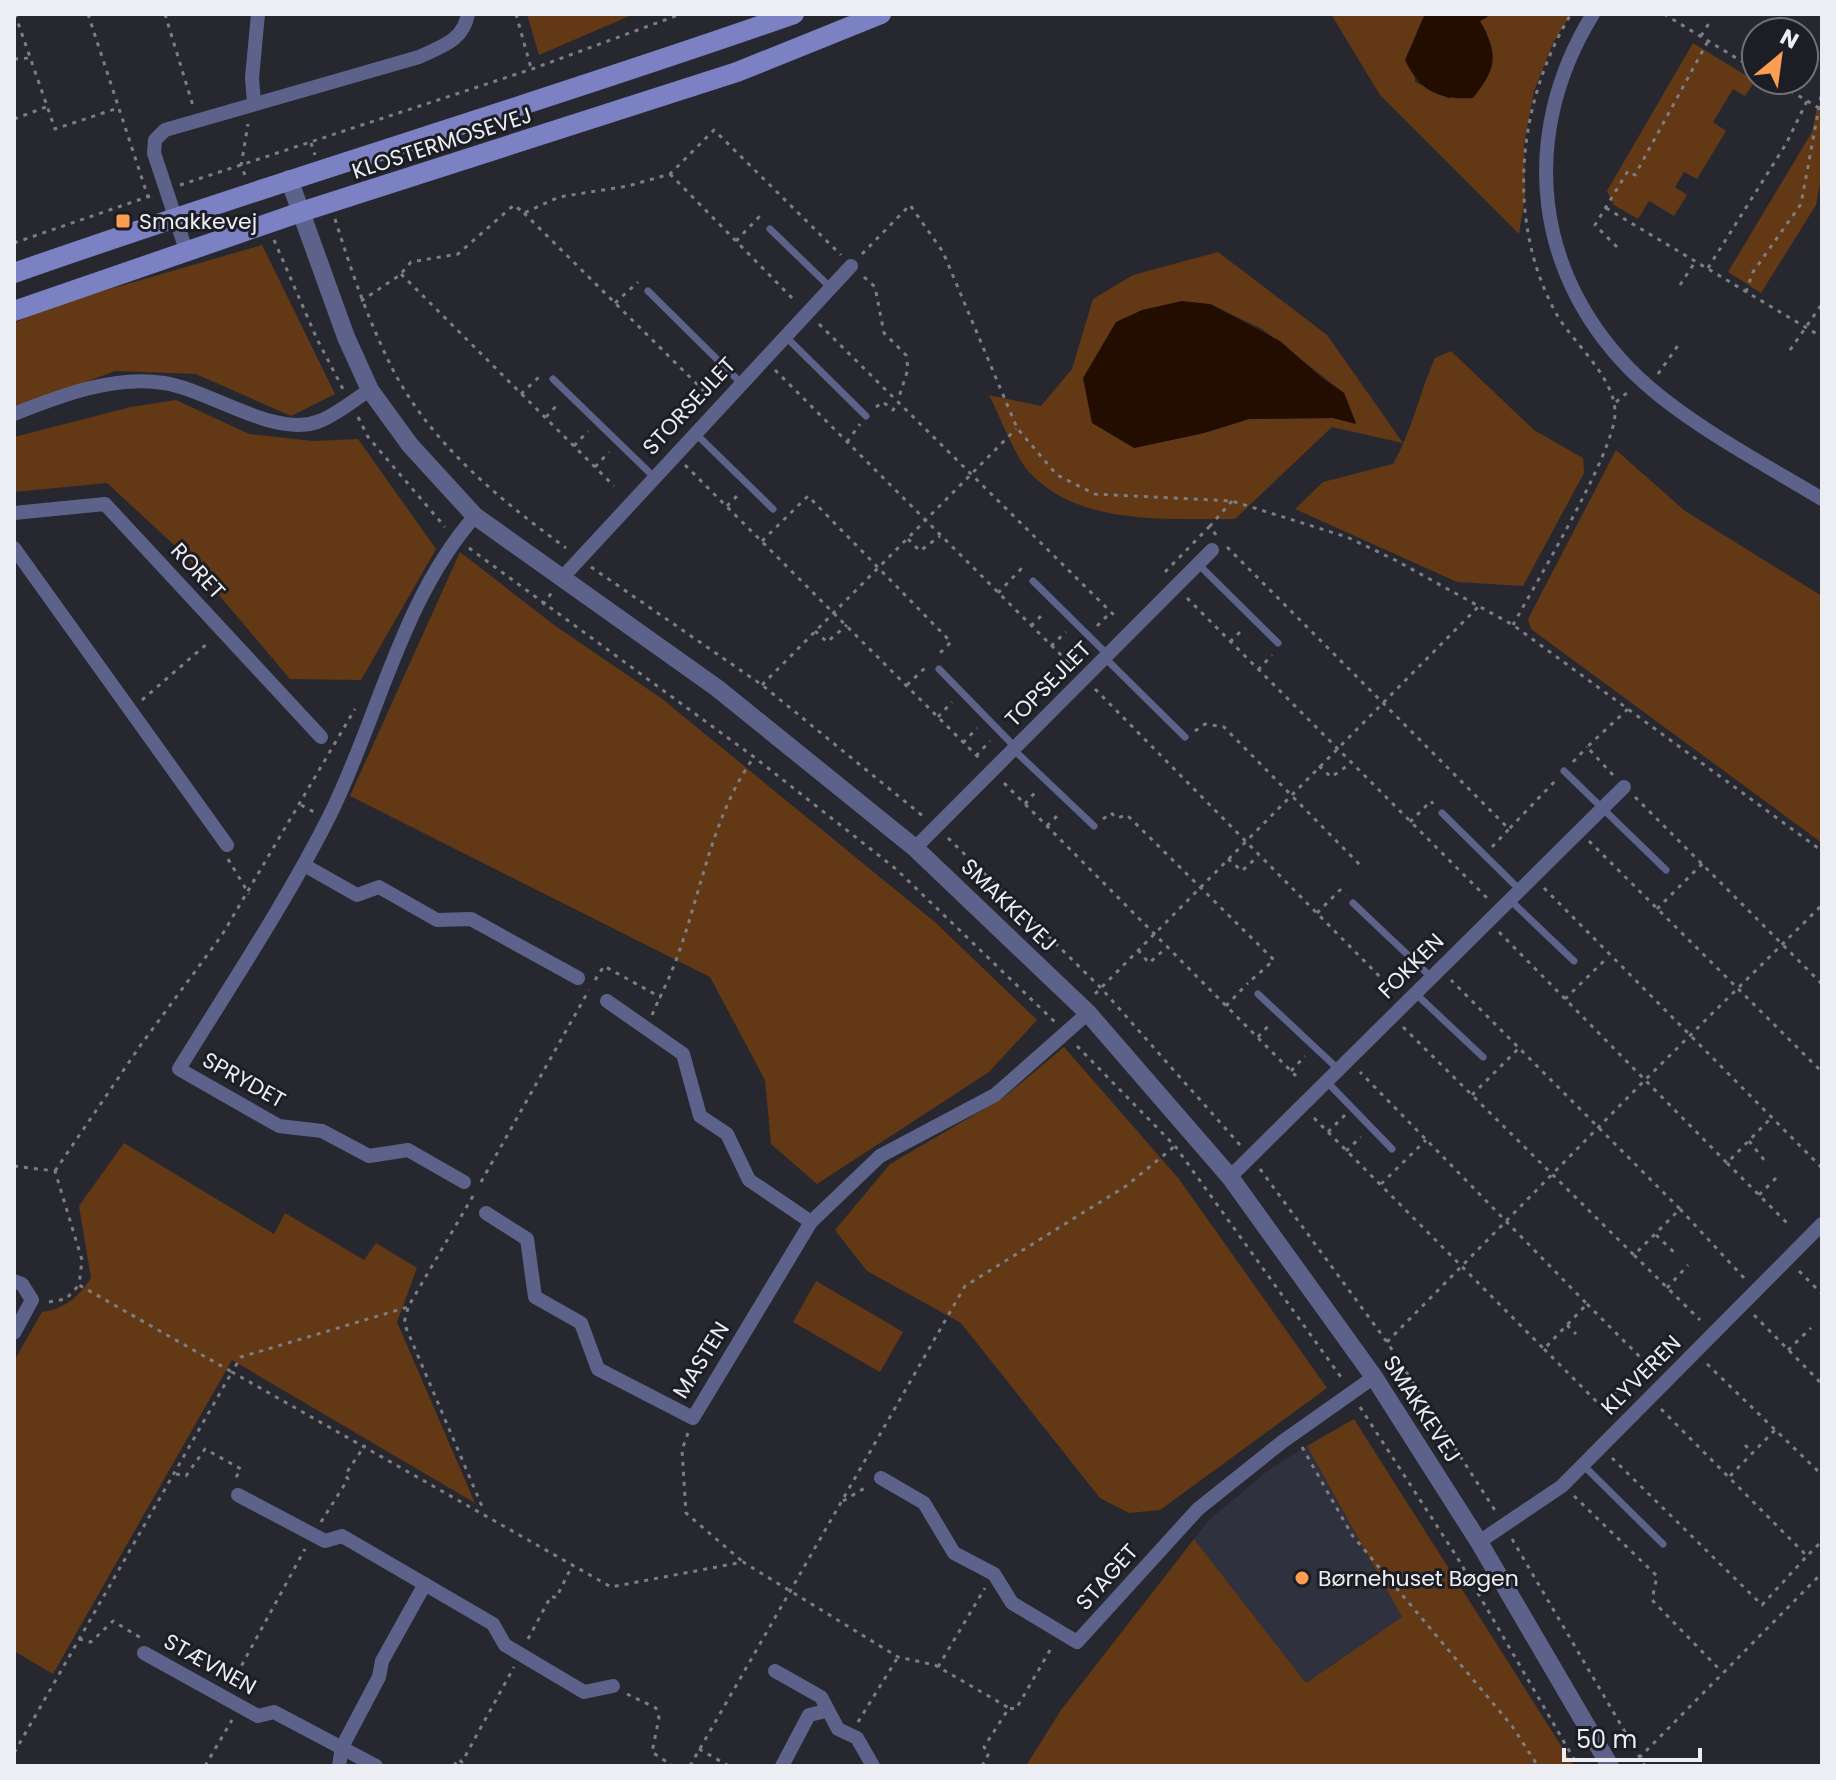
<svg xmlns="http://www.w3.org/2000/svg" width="1836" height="1780" viewBox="0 0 1836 1780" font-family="Poppins,sans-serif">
<rect width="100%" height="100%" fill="#27282f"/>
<path fill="#30313e" d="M1307 1446 1402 1617 1306 1683 1194 1539 1209 1520 1270 1469Z"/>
<g fill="#633814" fill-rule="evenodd">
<path d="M527 14H634L539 55Z"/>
<path d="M1331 14H1425L1417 31 1415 82 1450 99 1487 33 1480 21 1492 14H1571L1553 43 1534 91 1524 144 1525 196 1519 234 1380 95Z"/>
<path d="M1693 43 1755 81 1745 96 1733 89 1713 122 1726 131 1697 179 1684 172 1675 187 1687 195 1674 216 1649 201 1638 219 1614 205 1607 191Z"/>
<path d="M1817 107 1822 110V172L1816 205 1761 293 1728 272 1812 132Z"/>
<path d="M262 245 335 394 291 416 196 374 115 371 14 409V323L51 306Z"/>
<path d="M1218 252 1327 335 1403 443 1332 427 1235 519C1167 518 1080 527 1029 472 1014 455 1000 416 989 395L1041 406 1072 369 1093 299 1133 275ZM1210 304 1262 329 1344 393 1356 423 1333 418 1249 419 1204 433 1134 448Z"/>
<path d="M1451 351 1534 430 1583 458 1584 473 1523 586 1457 582 1295 509 1323 482 1393 464C1412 431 1419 394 1435 358Z"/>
<path d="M176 400 249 434 313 441 358 439 436 549 361 680 290 679 185 555 107 483 14 492V437L131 407Z"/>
<path d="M1616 450 1685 511 1822 596V843L1531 629 1528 619Z"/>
<path d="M460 552 554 625 661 698 936 923 1037 1020 989 1072 817 1184 771 1144 765 1080 710 977 350 796Z"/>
<path d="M1064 1047 1179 1179 1327 1388 1160 1510 1129 1513 1100 1498 961 1323 867 1271 835 1230 890 1164 1003 1098Z"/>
<path d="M124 1143 274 1234 285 1213 364 1260 376 1243 417 1268 397 1322 475 1503 232 1360 53 1674 14 1651V1361L42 1312C65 1309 78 1297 91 1278L79 1206Z"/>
<path d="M816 1281 903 1332 880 1372 793 1322Z"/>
<path d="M1354 1419 1574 1766H1026L1061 1710 1194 1539 1306 1683 1402 1617 1307 1446Z"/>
</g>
<g fill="#230c00">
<path d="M1425 14H1492L1480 21C1499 55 1497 68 1473 98 1438 100 1420 91 1405 60Z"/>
<path d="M1182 301 1210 304 1280 341 1322 378 1344 393 1356 424 1333 418 1249 419 1204 433 1134 448 1092 423 1083 378 1116 322 1142 310Z"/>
</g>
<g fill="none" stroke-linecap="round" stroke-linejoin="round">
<g stroke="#7d7e84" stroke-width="3" stroke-dasharray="4 6" stroke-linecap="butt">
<path d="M15 14 55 129 118 108"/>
<path d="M88 14 148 197"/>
<path d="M165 14 193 106"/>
<path d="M516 14 531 68"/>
<path d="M1664 14 1756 70"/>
<path d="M1701 36 1711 20"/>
<path d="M14 59 30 58"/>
<path d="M1744 60 1752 46"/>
<path d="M1773 80 1822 110"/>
<path d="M14 119 46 107"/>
<path d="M311 143 315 155"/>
<path d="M670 174 796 302"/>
<path d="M245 175 241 166 248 124"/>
<path d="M180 185 532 69 681 14"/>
<path d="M1606 208 1822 337"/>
<path d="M524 213 708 395"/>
<path d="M335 219C351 270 368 320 392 368 431 444 499 499 566 548"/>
<path d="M274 240 317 339 343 389"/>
<path d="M736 241 759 217 761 220"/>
<path d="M14 243 150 196"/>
<path d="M1617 247 1595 225 1628 171 1635 175 1708 41"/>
<path d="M862 254 910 205 943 252 1017 428 1057 475 1095 494 1232 501 1347 537 1395 560 1513 625 1822 851"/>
<path d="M1708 268 1786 144 1807 101"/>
<path d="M401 274 614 486"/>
<path d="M864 277 875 287 884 333 906 355 908 369 898 400"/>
<path d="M1680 285 1695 262"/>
<path d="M1746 292 1753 272 1801 204 1822 91"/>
<path d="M361 301 400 275 411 262 458 254 514 205 524 213 559 197 628 186 670 174 714 130 841 255"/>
<path d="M615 303 638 282"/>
<path d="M819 324 1118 619"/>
<path d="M1790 350 1822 304"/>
<path d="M775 370 1073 667"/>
<path d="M1658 374 1679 344"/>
<path d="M521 394 539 377"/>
<path d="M1616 402 1628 392"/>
<path d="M876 407 883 402 893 410 899 402"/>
<path d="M358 417 368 437 445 527"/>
<path d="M546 417 559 403"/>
<path d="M847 442 860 424"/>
<path d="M574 446 588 431"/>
<path d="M685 465 980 759"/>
<path d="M595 467 609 452"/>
<path d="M727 506 738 495"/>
<path d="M1216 535 1210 526 1232 501"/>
<path d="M908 539 920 551 940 536"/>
<path d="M762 541 808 496 951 642 938 655"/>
<path d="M1227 547 1509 829 1557 779"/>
<path d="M469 548 754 757 896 869 1056 1023"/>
<path d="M591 567 762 685 924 817"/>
<path d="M1165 572 1210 526"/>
<path d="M998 593 1021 569 1023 571"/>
<path d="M1187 598 1487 898"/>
<path d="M543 605 552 592"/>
<path d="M1513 625C1535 584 1615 452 1615 413 1615 377 1574 344 1557 315 1505 222 1517 103 1571 14"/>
<path d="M1031 626 1045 612"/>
<path d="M1097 626 1111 612"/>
<path d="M815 631 827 642 847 625"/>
<path d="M1230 642 1244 628"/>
<path d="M1051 646 1066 632"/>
<path d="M1069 663 1082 648"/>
<path d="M1258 670 1272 655"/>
<path d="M762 685 1016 429"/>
<path d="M907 685 927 666"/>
<path d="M1095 689 1394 991"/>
<path d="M142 700 209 642"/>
<path d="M938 717 952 702"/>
<path d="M1195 731 1205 724 1224 727 1362 867"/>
<path d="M963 743 977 728"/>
<path d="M976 756 990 741"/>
<path d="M1573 762 1587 747"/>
<path d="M1319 766 1331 777 1350 764"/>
<path d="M1613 775 1587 747 1629 708"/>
<path d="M1004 783 1296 1076"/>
<path d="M1635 797 1822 984"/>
<path d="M1025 804 1038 789"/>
<path d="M301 805 314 812"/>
<path d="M1103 819 1111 813 1117 818 1127 815 1274 960 1248 983"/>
<path d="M1410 822 1431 801 1433 804"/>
<path d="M1047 826 1061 812"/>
<path d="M948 838 1101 988 1240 1145"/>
<path d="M1589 841 1820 1070 1822 1068"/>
<path d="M1492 847 1509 829"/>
<path d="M228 859 249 894"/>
<path d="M1228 859 1242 871 1258 856"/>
<path d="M1544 888 1822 1168"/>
<path d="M1657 909 1703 863"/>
<path d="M1317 913 1340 890 1346 895"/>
<path d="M1499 932 1727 1163 1772 1117"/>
<path d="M1138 950 1149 963 1166 948"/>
<path d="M595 980 604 966 660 997C699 920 704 827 754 757"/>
<path d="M1095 994 1478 607"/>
<path d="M1565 999 1608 957"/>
<path d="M1226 1006 1248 983"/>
<path d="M652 1015 660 997"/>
<path d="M1403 1027 1634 1255 1680 1209 1451 980"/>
<path d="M1258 1037 1271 1023"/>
<path d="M1077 1046 1175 1146 1343 1380"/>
<path d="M1291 1071 1305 1056"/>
<path d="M1472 1095 1519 1048"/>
<path d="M1314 1118 1544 1349 1587 1304 1360 1072"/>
<path d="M1328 1132 1345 1115"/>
<path d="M1749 1141 1765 1161"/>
<path d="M1346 1151 1361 1137"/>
<path d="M1727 1163 1790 1226"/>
<path d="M14 1166 55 1171 82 1260 79 1285 232 1372 14 1753"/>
<path d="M1260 1169 1387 1342 1496 1512"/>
<path d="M55 1171 140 1046 222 935 355 709"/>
<path d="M481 1182 589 990"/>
<path d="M1381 1184 1426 1140"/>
<path d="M1759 1195 1779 1175"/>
<path d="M473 1196 408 1307 241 1357 232 1372 611 1587 743 1562 898 1657 935 1665 1009 1708"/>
<path d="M1680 1209 1745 1279"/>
<path d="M1656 1235 1677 1255"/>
<path d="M1634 1255 1700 1320"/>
<path d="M1799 1271 1822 1294"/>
<path d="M1667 1288 1688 1265"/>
<path d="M49 1302 66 1299 79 1285"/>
<path d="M1587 1304 1655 1372"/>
<path d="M408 1308 404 1323 484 1511"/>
<path d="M1754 1315 1822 1384"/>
<path d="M1567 1325 1576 1334"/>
<path d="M1387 1342 1644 1081 1822 905"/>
<path d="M1544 1349 1601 1406 1624 1384"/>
<path d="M1788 1350 1811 1328"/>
<path d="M1707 1364 1822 1475"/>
<path d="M1360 1407 1457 1557 1578 1766"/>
<path d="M1661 1409 1807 1556 1822 1541"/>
<path d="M688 1433 682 1450 686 1513 743 1562"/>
<path d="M1745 1445 1753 1453"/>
<path d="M1302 1447 1352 1535 1512 1726 1538 1766"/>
<path d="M1612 1458 1762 1605 1807 1556"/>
<path d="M176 1474 186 1476 205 1449 241 1469 235 1479"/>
<path d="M1730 1476 1775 1430"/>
<path d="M1574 1496 1657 1576 1652 1600 1722 1672"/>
<path d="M843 1501 868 1486"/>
<path d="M321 1522 348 1479 345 1475 365 1445"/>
<path d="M1512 1539 1645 1766"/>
<path d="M79 1639 91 1642 113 1621 141 1638"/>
<path d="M528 1639 551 1596 556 1598 573 1564"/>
<path d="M938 1667 985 1588"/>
<path d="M232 1683 305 1549"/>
<path d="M627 1694 656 1708 659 1718 652 1752 673 1766"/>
<path d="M858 1722 898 1657"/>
<path d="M699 1749 729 1766"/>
<path d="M1639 1758 1822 1573"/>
<path d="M205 1766 232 1720"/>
<path d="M454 1766 458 1759 462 1762 514 1667"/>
<path d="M690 1766 965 1286 1126 1186 1175 1146"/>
<path d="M982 1766 989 1753 984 1747 1009 1708 1016 1709 1053 1645"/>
</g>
<g stroke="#5d628b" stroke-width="7">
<path d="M770 229 831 288"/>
<path d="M648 291 741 383"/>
<path d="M785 336 866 416"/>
<path d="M553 379 653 476"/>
<path d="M696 434 773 509"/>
<path d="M1198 564 1278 643"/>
<path d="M1033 581 1108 655"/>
<path d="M1105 658 1185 737"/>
<path d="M939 669 1016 748"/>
<path d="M1014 750 1094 826"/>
<path d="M1564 771 1666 870"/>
<path d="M1442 813 1520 890"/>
<path d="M1510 900 1574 961"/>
<path d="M1353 903 1431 977"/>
<path d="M1415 993 1483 1057"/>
<path d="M1258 994 1338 1069"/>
<path d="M1327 1082 1392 1149"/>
<path d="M1583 1465 1663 1544"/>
</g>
<g stroke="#5d628b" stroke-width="14">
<path d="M1593 14C1517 137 1534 279 1639 378 1688 424 1764 464 1822 499"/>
<path d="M254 103 252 78 258 14"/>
<path d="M186 250 154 153 155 140 165 130 419 57C442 46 463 41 468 14"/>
<path d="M14 414C60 396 113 375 164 383 210 390 272 437 317 422 335 416 353 400 370 390"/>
<path d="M14 513 105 504 321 737"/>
<path d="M14 548 227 845"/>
<path d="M561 579 851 266"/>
<path d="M915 848 1212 550"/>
<path d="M304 865 357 895 379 887 437 920 471 919 578 978"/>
<path d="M607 1001 683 1054 700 1116 727 1134 749 1180 811 1222"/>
<path d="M1230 1177 1624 787"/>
<path d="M464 1182 408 1150 369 1156 322 1131 279 1126 179 1069C230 986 285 904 329 817 378 719 401 600 475 516"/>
<path d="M486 1213 527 1239 535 1297 581 1323 598 1369 693 1418 811 1222 880 1156 995 1095 1088 1013"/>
<path d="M14 1281 22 1284 32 1300 14 1333"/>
<path d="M881 1478 924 1503 954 1553 994 1574 1012 1603 1077 1642 1198 1509 1282 1442 1374 1377"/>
<path d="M238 1495 325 1541 342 1536 493 1624 505 1645 584 1692 613 1686"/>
<path d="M1479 1542 1562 1486 1822 1224"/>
<path d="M144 1653 258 1716 274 1712 376 1766"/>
<path d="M775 1671 821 1697 838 1729 857 1738 873 1766"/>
<path d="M339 1766 342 1747 379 1677 382 1661 425 1584"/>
<path d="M782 1766 809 1715 826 1711"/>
</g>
<path stroke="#5d628b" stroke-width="18" d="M289 179 346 337 370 390 410 445 475 516 717 688 915 848 1088 1013 1230 1177 1374 1377 1479 1542 1610 1766"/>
<g stroke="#7b81c3" stroke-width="20">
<path d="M14 273C272 182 535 105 794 14"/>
<path d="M14 311 301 212 737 72 881 14"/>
</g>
</g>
<g fill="#fc9e52" stroke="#1d1e25" stroke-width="3">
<rect x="115" y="213" width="16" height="16" rx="4"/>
<circle cx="1302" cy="1578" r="8"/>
</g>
<g text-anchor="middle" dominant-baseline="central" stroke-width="6" stroke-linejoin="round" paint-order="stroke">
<g font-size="22" fill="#edeef3" stroke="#1d1e25">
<text transform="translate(442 143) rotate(-18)">KLOSTERMOSEVEJ</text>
<text transform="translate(689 406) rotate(-47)">STORSEJLET</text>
<text transform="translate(198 571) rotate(47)">RORET</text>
<text transform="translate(1048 684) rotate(-45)">TOPSEJLET</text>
<text transform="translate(1009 905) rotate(44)">SMAKKEVEJ</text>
<text transform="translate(1411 966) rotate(-45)">FOKKEN</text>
<text transform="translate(244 1080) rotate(29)">SPRYDET</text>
<text transform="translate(701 1360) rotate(-58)">MASTEN</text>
<text transform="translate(1641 1375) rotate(-45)">KLYVEREN</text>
<text transform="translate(1422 1409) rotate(57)">SMAKKEVEJ</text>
<text transform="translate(1107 1577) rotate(-48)">STAGET</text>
<text transform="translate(210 1664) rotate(29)">STÆVNEN</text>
</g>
<g font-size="22" fill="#edeef3" stroke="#1d1e25" text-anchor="start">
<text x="139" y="221">Smakkevej</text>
<text x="1318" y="1578">Børnehuset Bøgen</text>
</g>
</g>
<rect width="1836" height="1780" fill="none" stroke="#edeef3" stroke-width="32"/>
<g transform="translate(1780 56) rotate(29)"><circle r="38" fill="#1d1e25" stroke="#707177" stroke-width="2"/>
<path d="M0-6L14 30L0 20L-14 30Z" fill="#fc9e52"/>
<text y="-12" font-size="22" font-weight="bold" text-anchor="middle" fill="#edeef3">N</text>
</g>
<path d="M1564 1748v12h136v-12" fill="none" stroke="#edeef3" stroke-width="4"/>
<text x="1576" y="1748" font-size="24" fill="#edeef3" stroke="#1d1e25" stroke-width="6" paint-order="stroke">50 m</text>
</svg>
